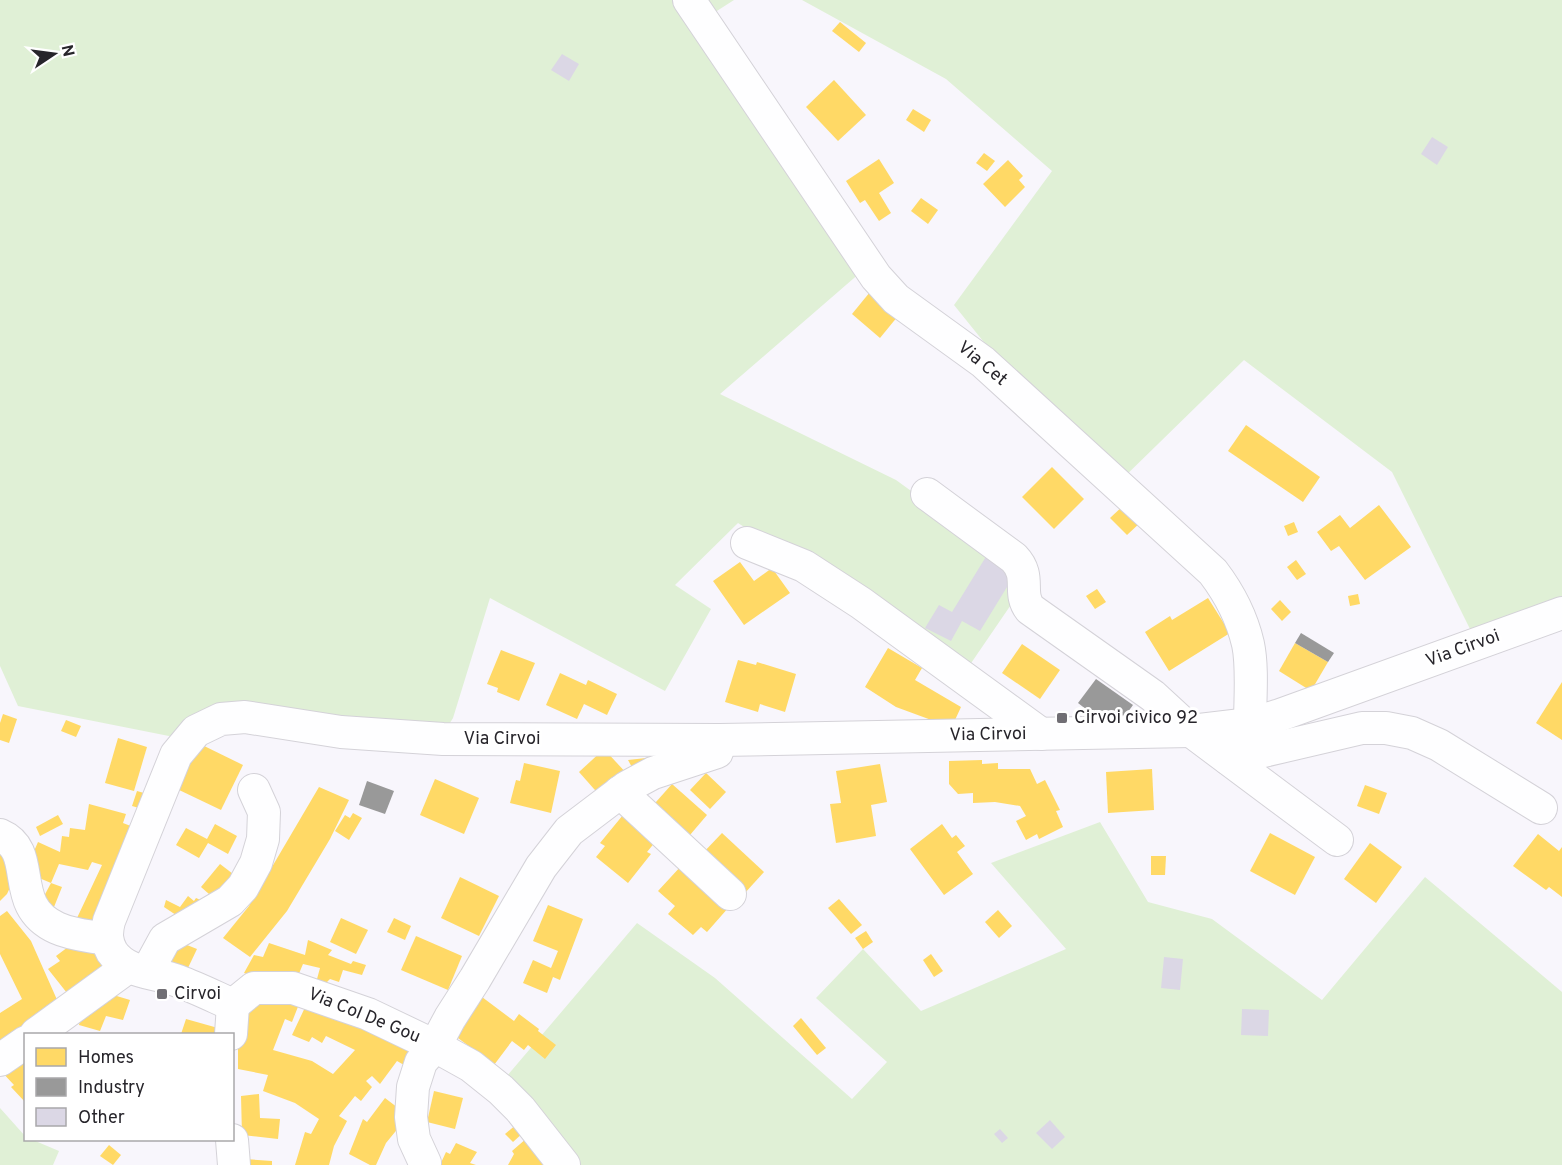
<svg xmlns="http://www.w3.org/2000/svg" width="1562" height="1165" viewBox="0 0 1562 1165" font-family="Overpass,sans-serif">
<rect width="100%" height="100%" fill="#f8f6fc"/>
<g fill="#e0f0d6">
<path d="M0 0H734L695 25 861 272 720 394 896 480 1030 577 965 672 738 523 675 585 711 609 665 691 490 598 453 718 433 750 250 726 189 740 18 706 0 666Z"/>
<path d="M802 0H1562V601L1472 633 1392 472 1244 360 1115 486 1058 434 954 305 1052 171 946 79Z"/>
<path d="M1100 822 1148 902 1212 919 1322 1000 1425 877 1562 992V1165H559L496 1089 637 923 715 978 852 1099 887 1062 816 998 863 949 921 1011 1066 949 991 863Z"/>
<path d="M0 1108 25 1136 26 1140H33L59 1151 53 1165H0Z"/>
</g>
<g fill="#ffd966">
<path d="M840 22 866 43 859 52 832 31Z"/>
<path d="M834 80 866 115 838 141 806 107Z"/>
<path d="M913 109 931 120 924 132 906 120Z"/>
<path d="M984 153 995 161 987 171 976 163Z"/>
<path d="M879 159 894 183 879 193 891 213 879 221 865 200 860 203 846 181Z"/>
<path d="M1008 160 1023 176 1019 180 1025 187 1005 207 983 184Z"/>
<path d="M921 198 938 210 928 224 911 211Z"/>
<path d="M870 292 898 316 880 338 852 314Z"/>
<path d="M1246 425 1320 477 1303 502 1228 451Z"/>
<path d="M1052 467 1084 499 1054 529 1022 497Z"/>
<path d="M1125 504 1142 521 1127 535 1110 518Z"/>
<path d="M1379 505 1411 547 1365 580 1339 546 1331 551 1317 532 1340 515 1350 528Z"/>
<path d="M1294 522 1298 532 1288 536 1284 526Z"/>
<path d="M1296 560 1306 574 1297 580 1287 567Z"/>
<path d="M740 562 754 581 772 568 790 593 744 625 713 581Z"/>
<path d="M1097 589 1106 602 1095 609 1086 596Z"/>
<path d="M1358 594 1360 604 1350 606 1348 596Z"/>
<path d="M1208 598 1230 633 1169 671 1145 632 1170 616 1172 620Z"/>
<path d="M1280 600 1291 612 1282 621 1271 609Z"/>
<path d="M1295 643 1328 662 1311 691 1279 671Z"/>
<path d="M1022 644 1060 670 1040 699 1002 673Z"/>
<path d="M888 648 922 668 915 680 961 707 955 720 934 721 896 707 865 687Z"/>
<path d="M501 650 535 663 519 701 497 692 498 688 487 684Z"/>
<path d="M738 660 756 665 757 662 796 674 785 712 760 704 758 712 725 702Z"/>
<path d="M560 673 586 685 588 680 617 694 607 715 584 704 577 719 546 705Z"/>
<path d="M1562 682V740L1536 723Z"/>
<path d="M3 714 17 719 9 743 0 740V723Z"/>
<path d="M66 720 81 726 76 737 61 731Z"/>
<path d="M118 738 147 747 134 791 105 783Z"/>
<path d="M198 743 243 765 221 810 177 789Z"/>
<path d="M604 749 628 775 602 798 579 772Z"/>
<path d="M646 758 650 767 634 771 628 760Z"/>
<path d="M982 760V764L998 763V769H1030L1037 784 1045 780 1060 810 1056 811 1063 827 1039 839 1037 834 1026 840 1016 821 1026 816 1020 806 995 802 973 803V793L958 794 949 784V761Z"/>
<path d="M524 763 560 771 551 813 510 803 516 780 520 781Z"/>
<path d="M880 764 887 802 871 805 876 836 836 843 830 804 841 803 836 771Z"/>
<path d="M1152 769 1154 810 1108 813 1106 772Z"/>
<path d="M706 773 726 792 710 809 690 790Z"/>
<path d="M435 779 479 798 464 834 420 815Z"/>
<path d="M672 784 707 815 684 842 648 811Z"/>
<path d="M1365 785 1387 793 1379 814 1357 806Z"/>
<path d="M319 787 349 800 330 839 287 911 250 957 223 938 249 906Z"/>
<path d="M137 791 151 795 146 810 132 806Z"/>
<path d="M89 804 126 814 123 823 141 830 93 925 77 918 102 865 92 862 88 870 59 864 51 883 25 872 38 842 60 852 62 836 69 837 70 828 85 830Z"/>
<path d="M353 813 362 818 349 840 335 831 345 815 350 818Z"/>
<path d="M58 815 63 824 40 836 36 827Z"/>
<path d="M623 815 656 841 647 852 651 854 628 883 596 857 605 846 600 843Z"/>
<path d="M215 824 237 836 228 854 208 843 199 858 176 845 186 828 207 839Z"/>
<path d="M942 824 952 838 956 835 965 846 957 852 973 874 944 895 910 849Z"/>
<path d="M722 833 764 872 744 894 702 854Z"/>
<path d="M1270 833 1315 857 1295 895 1250 871Z"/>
<path d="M1538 834 1559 851 1562 847V897L1549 887 1546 890 1513 866Z"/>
<path d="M1370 843 1402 867 1376 903 1344 879Z"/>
<path d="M0 852 20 866 7 894 0 901Z"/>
<path d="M1151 856H1166L1165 875H1151Z"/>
<path d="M220 864 237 877 217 901 201 887Z"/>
<path d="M682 865 729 907 707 932 701 927 693 935 668 914 675 906 658 891Z"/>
<path d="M460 877 499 896 479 936 441 918Z"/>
<path d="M51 883 62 887 54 907 42 900Z"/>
<path d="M188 896 194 901 196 898 205 902 182 919 164 907 166 900 180 907Z"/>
<path d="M839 899 862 925 851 934 828 908Z"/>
<path d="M548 905 583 919 560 980 553 977 547 993 523 983 533 960 551 968 558 951 533 941Z"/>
<path d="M998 910 1012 926 999 938 985 922Z"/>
<path d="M7 911 31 941 62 1011 0 1052V1013L22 999 0 954V916Z"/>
<path d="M341 918 368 930 356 954 330 942Z"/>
<path d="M394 918 411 926 405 940 387 932Z"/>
<path d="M866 931 873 942 863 949 855 938Z"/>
<path d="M416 936 462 956 448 990 401 970Z"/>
<path d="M308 940 332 950 328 955 351 964 353 961 366 965 362 975 343 970 339 982 330 979 326 983 317 979 320 968 303 964 295 983 262 980 244 973 254 955 263 957 269 943 305 955Z"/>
<path d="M76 941 98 950 107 965 77 989 75 986 67 993 48 969 60 961 56 956Z"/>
<path d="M177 941 197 949 187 970 167 962Z"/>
<path d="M931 954 943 971 934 977 923 960Z"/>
<path d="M252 992 301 999 292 1022 285 1019 273 1050 312 1061 333 1074 355 1050 326 1036 322 1043 312 1037 309 1042 292 1035 308 1001 412 1049 404 1065 397 1061 380 1084 372 1076 366 1081 372 1087 361 1101 355 1096 339 1116 347 1121 334 1146 329 1165H295L305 1132 311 1134 319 1119 295 1103 263 1091 268 1075 238 1069V1037Z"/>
<path d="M110 994 130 1000 123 1020 106 1016 100 1031 79 1025 83 1008Z"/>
<path d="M478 994 514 1021 519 1014 539 1029 538 1031 556 1045 545 1059 528 1045 524 1050 512 1041 494 1065 450 1032Z"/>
<path d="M801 1018 826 1048 817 1055 793 1026Z"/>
<path d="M186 1019 218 1028 216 1034H181Z"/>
<path d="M26 1048V1103L11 1087 14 1085 0 1070Z"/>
<path d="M434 1091 463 1098 455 1129 427 1122Z"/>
<path d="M259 1094 260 1118 280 1119 278 1139 242 1135 241 1096Z"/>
<path d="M385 1098 402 1111 404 1121 386 1143 376 1165H370L349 1154 363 1119 367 1122Z"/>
<path d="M517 1124 524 1132 513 1142 505 1134Z"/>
<path d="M527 1138 546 1165H508L514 1154 512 1151Z"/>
<path d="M456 1143 477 1152 470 1163 476 1165H440L446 1152 450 1154Z"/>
<path d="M109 1145 121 1155 113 1165 100 1156Z"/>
<path d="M245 1159 272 1161V1165H245Z"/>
</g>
<g fill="#999">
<path d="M1301 633 1334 653 1328 662 1295 643Z"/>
<path d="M1096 679 1133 705 1122 720H1100L1078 703Z"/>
<path d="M367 781 394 791 385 814 359 805Z"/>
</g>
<g fill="#dbd7e5">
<path d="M562 54 579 64 569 81 551 70Z"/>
<path d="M1432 137 1448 147 1437 165 1421 154Z"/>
<path d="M987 555 1015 574 980 631 962 621 951 641 925 628 939 605 952 612Z"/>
<path d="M1164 957 1183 959 1180 990 1161 988Z"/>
<path d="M1242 1009 1269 1010 1268 1036 1241 1035Z"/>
<path d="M1050 1120 1065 1137 1052 1149 1036 1133Z"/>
<path d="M1000 1129 1008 1138 1002 1143 994 1134Z"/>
</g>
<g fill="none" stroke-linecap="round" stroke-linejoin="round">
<defs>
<g id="minor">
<path d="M689 0 876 277 896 299 983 362 1213 572C1229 593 1242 618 1248 644 1253 667 1250 700 1250 724"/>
<path d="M927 494 1014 558C1032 577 1017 592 1030 609L1153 696 1191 731 1337 840"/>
<path d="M747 543 804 566 861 603 1041 734"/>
<path d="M1229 759 1362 728H1386L1412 733 1439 745 1541 808"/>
<path d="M620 792 730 894"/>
<path d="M0 835C40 852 6 905 57 928 72 935 90 936 106 939"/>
<path d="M147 972 165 939 230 901 243 887 256 863 263 839 264 812 254 790"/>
<path d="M233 1005C215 997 197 988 178 981 155 972 127 974 112 952 106 941 106 933 109 921L176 755 196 731 221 719 245 717 341 732 443 739 720 740 1191 731 1250 724 1280 715 1562 613"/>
<path d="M233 1005 254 988H293L368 1014 435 1046 471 1066 501 1090 520 1109 564 1165"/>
<path d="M36 1034 128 967"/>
<path d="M231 1034 233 1005"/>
<path d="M0 1060 26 1042"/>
<path d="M232 1140 234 1165"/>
<path d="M425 1163 414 1139 411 1117 413 1087 421 1062 435 1046 450 1018 475 979 541 867 569 831 627 787 653 773 717 752 720 741"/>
</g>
</defs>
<use href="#minor" stroke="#d4d2d8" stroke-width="34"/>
<use href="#minor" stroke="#fefeff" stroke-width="32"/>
</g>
<g fill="#706e74" stroke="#fff" stroke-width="2">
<rect x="1056" y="712" width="12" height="12" rx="3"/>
<rect x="156" y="988" width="12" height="12" rx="3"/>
</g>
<g text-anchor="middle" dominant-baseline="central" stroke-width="6" stroke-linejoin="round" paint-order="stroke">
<g font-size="18" fill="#27252b" stroke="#fff">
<text transform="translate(982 364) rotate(40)">Via Cet</text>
<text transform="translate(1463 649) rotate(-20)">Via Cirvoi</text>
<text transform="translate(988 735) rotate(-1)">Via Cirvoi</text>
<text x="502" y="739">Via Cirvoi</text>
<text transform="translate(364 1016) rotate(22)">Via Col De Gou</text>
</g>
<g font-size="18" fill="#27252b" stroke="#fff" text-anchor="start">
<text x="1074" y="718">Cirvoi civico 92</text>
<text x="174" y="994">Cirvoi</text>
</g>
</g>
<rect x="24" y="1033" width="210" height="108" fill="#ffffff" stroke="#a9a8aa" stroke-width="1.5"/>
<rect x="36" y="1048" width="30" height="18" fill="#ffd966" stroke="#a9a8aa" stroke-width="1.5"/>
<text x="78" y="1063" font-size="18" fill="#27252b">Homes</text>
<rect x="36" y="1078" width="30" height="18" fill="#999999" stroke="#a9a8aa" stroke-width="1.5"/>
<text x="78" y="1093" font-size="18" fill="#27252b">Industry</text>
<rect x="36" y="1108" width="30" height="18" fill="#dbd7e5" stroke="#a9a8aa" stroke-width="1.5"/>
<text x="78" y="1123" font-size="18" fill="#27252b">Other</text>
<g transform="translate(54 54) rotate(77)" stroke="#ffffff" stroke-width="4.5" paint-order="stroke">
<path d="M0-4.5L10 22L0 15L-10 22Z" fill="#27252b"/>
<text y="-9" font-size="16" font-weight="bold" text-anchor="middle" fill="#27252b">N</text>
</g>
</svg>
